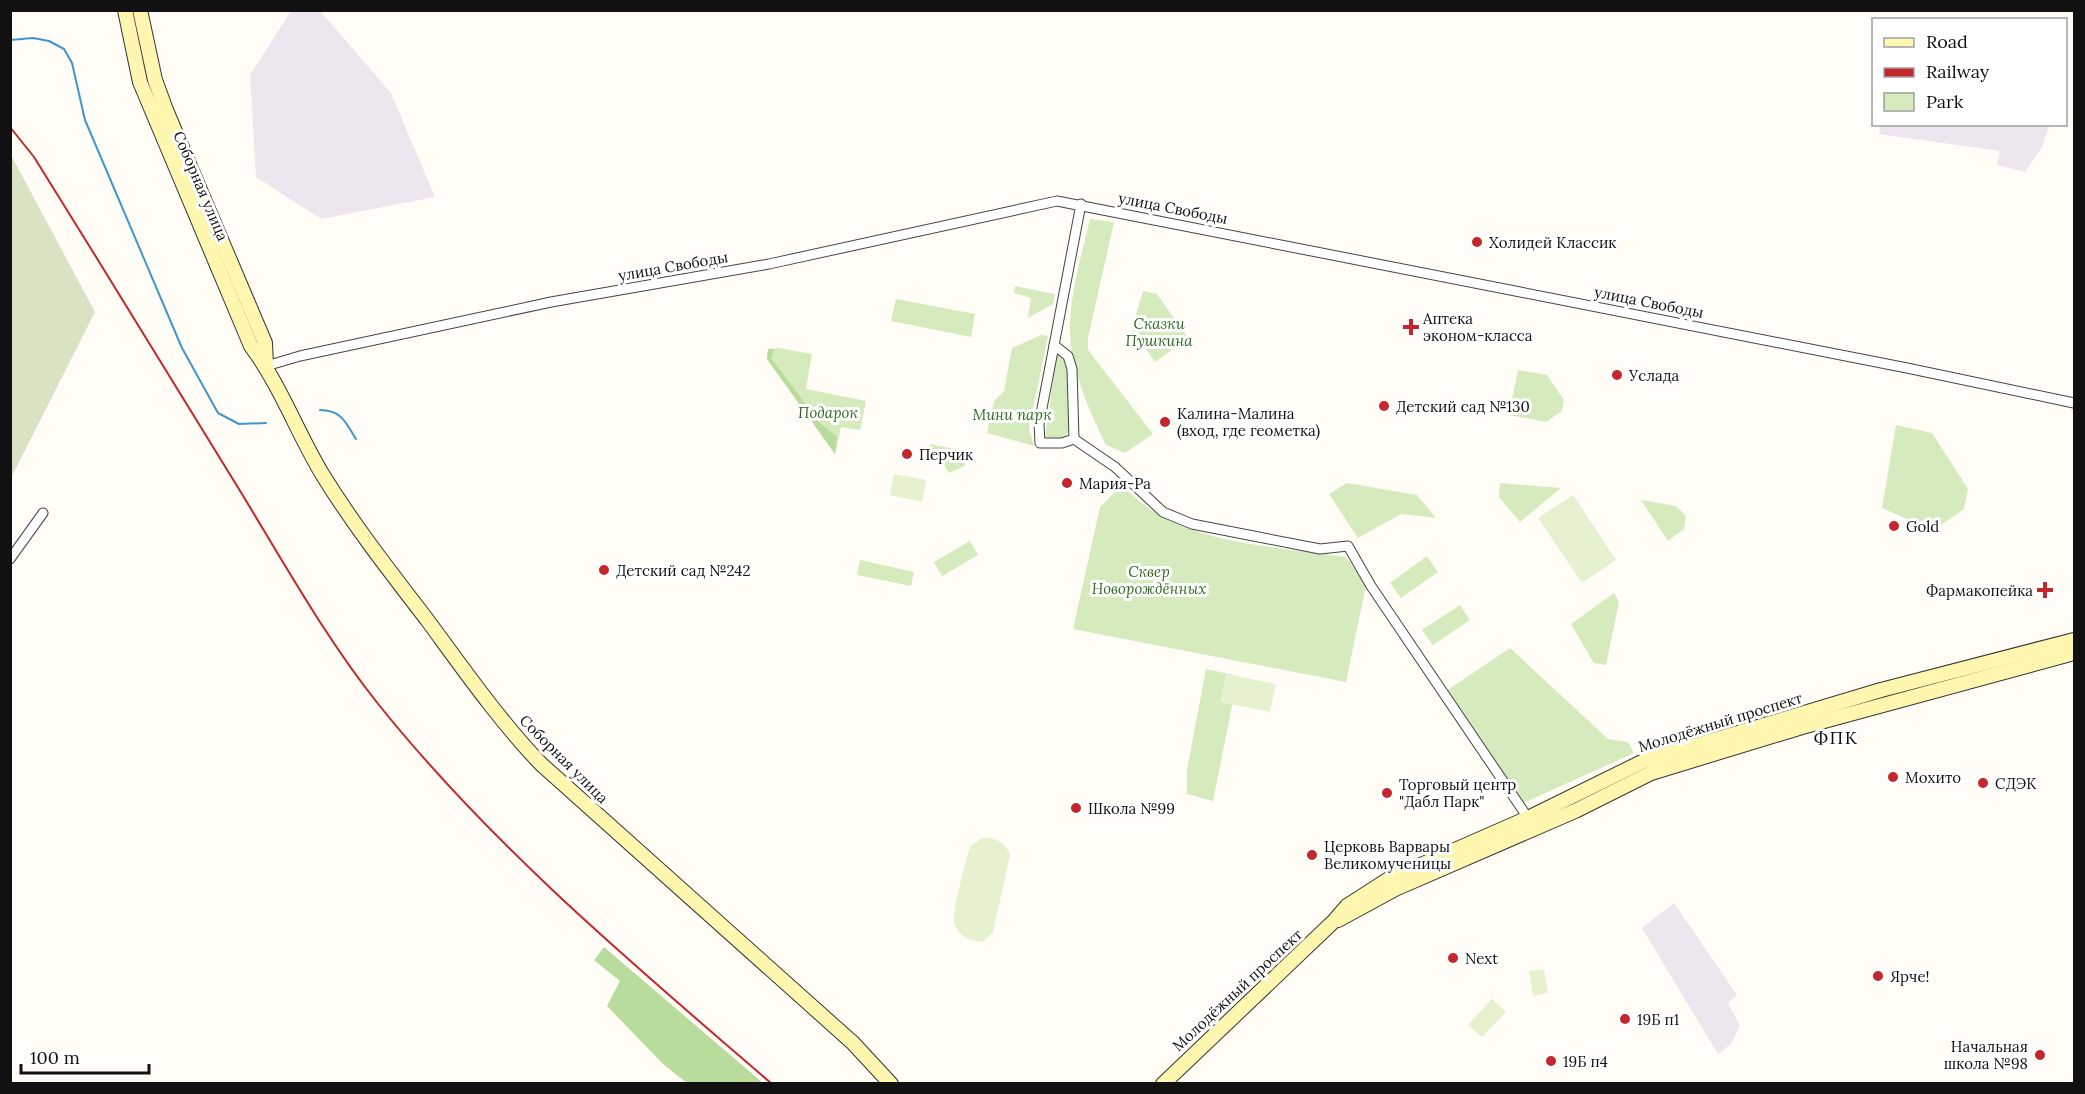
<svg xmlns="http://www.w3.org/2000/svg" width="2085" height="1094" viewBox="0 0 2085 1094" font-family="Lora,serif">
<rect width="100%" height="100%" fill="#fffdf5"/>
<g fill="#eee6ef">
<path d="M291 11H320L391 93 435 197 321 219 256 177 250 75Z"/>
<path d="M1880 125V124L2050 125 2042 147 2025 172 1997 165 2000 151 1879 134Z"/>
<path d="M1674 903 1737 995 1728 1003 1740 1026 1731 1044 1718 1054 1642 928Z"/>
</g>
<g fill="#d5ebbd">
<path d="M1090 219 1114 222 1088 338V350L1153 434 1125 453 1106 445C1088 408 1069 366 1070 325 1071 290 1082 253 1090 219Z"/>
<path d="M1015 286 1055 294 1053 304 1028 318 1031 298 1014 293Z"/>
<path d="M1143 291 1157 294 1188 338 1155 362 1132 329Z"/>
<path d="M896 299 975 314 971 337 891 321Z"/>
<path d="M1041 335 1048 336 1029 429 1034 446 987 433 994 401 1004 391 1012 348Z"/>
<path d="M779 348 812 354 806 389 866 401 860 430 841 427 835 454 767 359 768 349Z"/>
<path d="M1057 351C1077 366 1069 408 1070 432L1060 440 1045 439Z"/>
<path d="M1518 370 1547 375 1564 400 1562 411 1546 422 1509 415Z"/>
<path d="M1896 425 1932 433 1968 489 1964 509 1941 525 1907 519 1882 508Z"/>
<path d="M929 444 971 452 964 466 949 473Z"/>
<path d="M1347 483 1417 495 1436 518 1401 514 1358 538 1329 494Z"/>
<path d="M1500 483 1561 488 1520 522 1499 497Z"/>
<path d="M1121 486C1133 495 1145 507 1158 514 1208 545 1289 548 1346 557L1366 585 1346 682 1073 629 1100 507Z"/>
<path d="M1641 500 1676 506 1686 516 1684 529 1668 541Z"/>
<path d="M970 541 978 555 942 576 934 562Z"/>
<path d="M1427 556 1438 572 1401 598 1390 583Z"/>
<path d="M860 560 914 572 911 586 857 575Z"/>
<path d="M1614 593 1619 602 1606 665 1594 663 1571 624Z"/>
<path d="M1460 605 1470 620 1433 645 1422 630Z"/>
<path d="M1510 648 1608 739 1628 742 1634 753 1519 805 1443 693Z"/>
<path d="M1206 669 1238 676 1213 801 1187 794V770Z"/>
</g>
<g fill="#b9dc9c">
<path d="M768 349H774L771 358 820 423 837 437 835 454 767 359Z"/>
<path d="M604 947 763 1083H687L663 1064 607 1006 620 981 594 960Z"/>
</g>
<path fill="#d9e3c4" d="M10 153 95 312 11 478H10Z"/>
<g fill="#e6f2cf">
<path d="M894 474 926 480 922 502 890 495Z"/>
<path d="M1573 495 1616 560 1582 583 1538 518Z"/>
<path d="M1226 674 1276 684 1270 712 1220 702Z"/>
<path d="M982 838C997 838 1004 841 1010 855L993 932 984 941C972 943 957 936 954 922 952 912 966 859 970 847Z"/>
<path d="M1544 969 1548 993 1533 996 1529 971Z"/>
<path d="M1492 999 1506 1012 1482 1037 1468 1025Z"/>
</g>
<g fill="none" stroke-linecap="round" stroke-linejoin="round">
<g stroke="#3f96cf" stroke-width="2">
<path d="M10 40 33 38 49 41 64 49 72 63 85 120 182 348 218 413 239 424 266 423"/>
<path d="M320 410C342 410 346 423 356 439"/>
</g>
<defs>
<g id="street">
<path d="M1054 345 1068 356 1072 369 1074 439"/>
<path d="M266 366 300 356 551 302 769 264 1057 201 1907 368 2074 403"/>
<path d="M1074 439 1115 467 1163 512 1192 524 1320 549 1348 546 1371 586 1528 818"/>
<path d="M1074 439 1062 443H1040L1039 424 1081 204"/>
<path d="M10 559 43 513"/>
</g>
<g id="secondary">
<path d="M125 10 140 82 251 346C281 386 298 435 324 477 355 527 392 574 428 621 464 670 499 720 541 764L853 1043 891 1084"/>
<path d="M140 10 155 80 166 110 265 343 266 366"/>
<path d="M1338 920 1395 889 1575 811 1651 773 1802 727 2074 653"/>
<path d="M1163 1084 1334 921 1347 906 1389 879 1528 818 1644 761 1881 690 2074 640"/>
</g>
</defs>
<use href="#street" stroke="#444" stroke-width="11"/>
<use href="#secondary" stroke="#333" stroke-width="16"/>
<use href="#street" stroke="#fff" stroke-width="9"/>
<use href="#secondary" stroke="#fff6b0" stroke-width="14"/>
<path stroke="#c4262e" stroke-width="2" d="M10 127 34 157C104 269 173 382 242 494 285 565 327 640 379 705 493 847 635 966 772 1084"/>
</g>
<g fill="#c4262e" stroke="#fff" stroke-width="2">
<circle cx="1477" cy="242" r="6"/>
<path d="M1408 318h6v6h6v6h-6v6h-6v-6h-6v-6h6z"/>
<circle cx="1617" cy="375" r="6"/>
<circle cx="1384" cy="406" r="6"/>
<circle cx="1165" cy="422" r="6"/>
<circle cx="907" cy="454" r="6"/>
<circle cx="1067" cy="483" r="6"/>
<circle cx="1894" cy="526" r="6"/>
<circle cx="604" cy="570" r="6"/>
<path d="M2042 581h6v6h6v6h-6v6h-6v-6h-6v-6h6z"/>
<circle cx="1893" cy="777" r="6"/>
<circle cx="1983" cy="783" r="6"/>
<circle cx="1387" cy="793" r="6"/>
<circle cx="1076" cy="808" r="6"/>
<circle cx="1312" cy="855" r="6"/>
<circle cx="1453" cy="958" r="6"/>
<circle cx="1878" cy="976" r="6"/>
<circle cx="1625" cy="1019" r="6"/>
<circle cx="2040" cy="1055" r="6"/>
<circle cx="1551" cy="1061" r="6"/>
</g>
<g text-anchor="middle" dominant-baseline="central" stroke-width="6" stroke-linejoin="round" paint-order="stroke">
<g font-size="15" fill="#111" stroke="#fff">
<text transform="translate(201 186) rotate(67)">Соборная улица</text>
<text transform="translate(1173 208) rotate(11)">улица Свободы</text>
<text transform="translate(673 266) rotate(-10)">улица Свободы</text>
<text transform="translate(1649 302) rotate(11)">улица Свободы</text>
<text transform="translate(1720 722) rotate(-17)">Молодёжный проспект</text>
<text transform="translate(564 759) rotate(45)">Соборная улица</text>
<text transform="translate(1237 990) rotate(-43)">Молодёжный проспект</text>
</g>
<g font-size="15" fill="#111" stroke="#fff" text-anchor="start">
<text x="1489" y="242">Холидей Классик</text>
<text x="1423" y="318">Аптека<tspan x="1423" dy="17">эконом-класса</tspan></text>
<text x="1629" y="375">Услада</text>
<text x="1396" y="406">Детский сад №130</text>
<text x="1177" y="413">Калина-Малина<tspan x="1177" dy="17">(вход, где геометка)</tspan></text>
<text x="919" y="454">Перчик</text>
<text x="1079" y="483">Мария-Ра</text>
<text x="1906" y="526">Gold</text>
<text x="616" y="570">Детский сад №242</text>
<text x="2033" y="590" text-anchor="end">Фармакопейка</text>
<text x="1905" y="777">Мохито</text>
<text x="1995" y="783">СДЭК</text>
<text x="1399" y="784">Торговый центр<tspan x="1399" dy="17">"Дабл Парк"</tspan></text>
<text x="1088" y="808">Школа №99</text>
<text x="1324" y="846">Церковь Варвары<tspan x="1324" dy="17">Великомученицы</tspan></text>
<text x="1465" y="958">Next</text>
<text x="1890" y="976">Ярче!</text>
<text x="1637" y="1019">19Б п1</text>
<text x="2028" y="1046" text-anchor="end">Начальная<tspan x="2028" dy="17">школа №98</tspan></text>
<text x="1563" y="1061">19Б п4</text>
</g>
<g font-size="15" font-style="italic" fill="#2f6b1f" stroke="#fff">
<text x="1159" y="323">Сказки<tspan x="1159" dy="17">Пушкина</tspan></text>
<text x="828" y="412">Подарок</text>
<text x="1012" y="414">Мини парк</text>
<text x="1149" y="571">Сквер<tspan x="1149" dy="17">Новорождённых</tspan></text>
</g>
<g font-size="18" letter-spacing="1.5" fill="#111" stroke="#fff">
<text x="1836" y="737">ФПК</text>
</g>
</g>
<rect width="2085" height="1094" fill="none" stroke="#111111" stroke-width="24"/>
<rect x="1872" y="18" width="195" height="108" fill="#ffffff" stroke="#a0a0a0" stroke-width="1.5"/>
<rect x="1884" y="38" width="30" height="9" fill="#fff6b0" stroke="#a0a0a0" stroke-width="1.5"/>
<text x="1926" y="48" font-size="18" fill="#111111">Road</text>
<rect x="1884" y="68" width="30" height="9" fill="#c4262e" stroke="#a0a0a0" stroke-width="1.5"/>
<text x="1926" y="78" font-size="18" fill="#111111">Railway</text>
<rect x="1884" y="93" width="30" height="18" fill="#d5ebbd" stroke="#a0a0a0" stroke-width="1.5"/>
<text x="1926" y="108" font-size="18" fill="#111111">Park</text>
<path d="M21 1064v9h128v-9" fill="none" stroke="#111111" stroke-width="3"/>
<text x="30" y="1064" font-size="18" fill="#111111" stroke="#ffffff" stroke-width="4.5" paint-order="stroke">100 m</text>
</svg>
